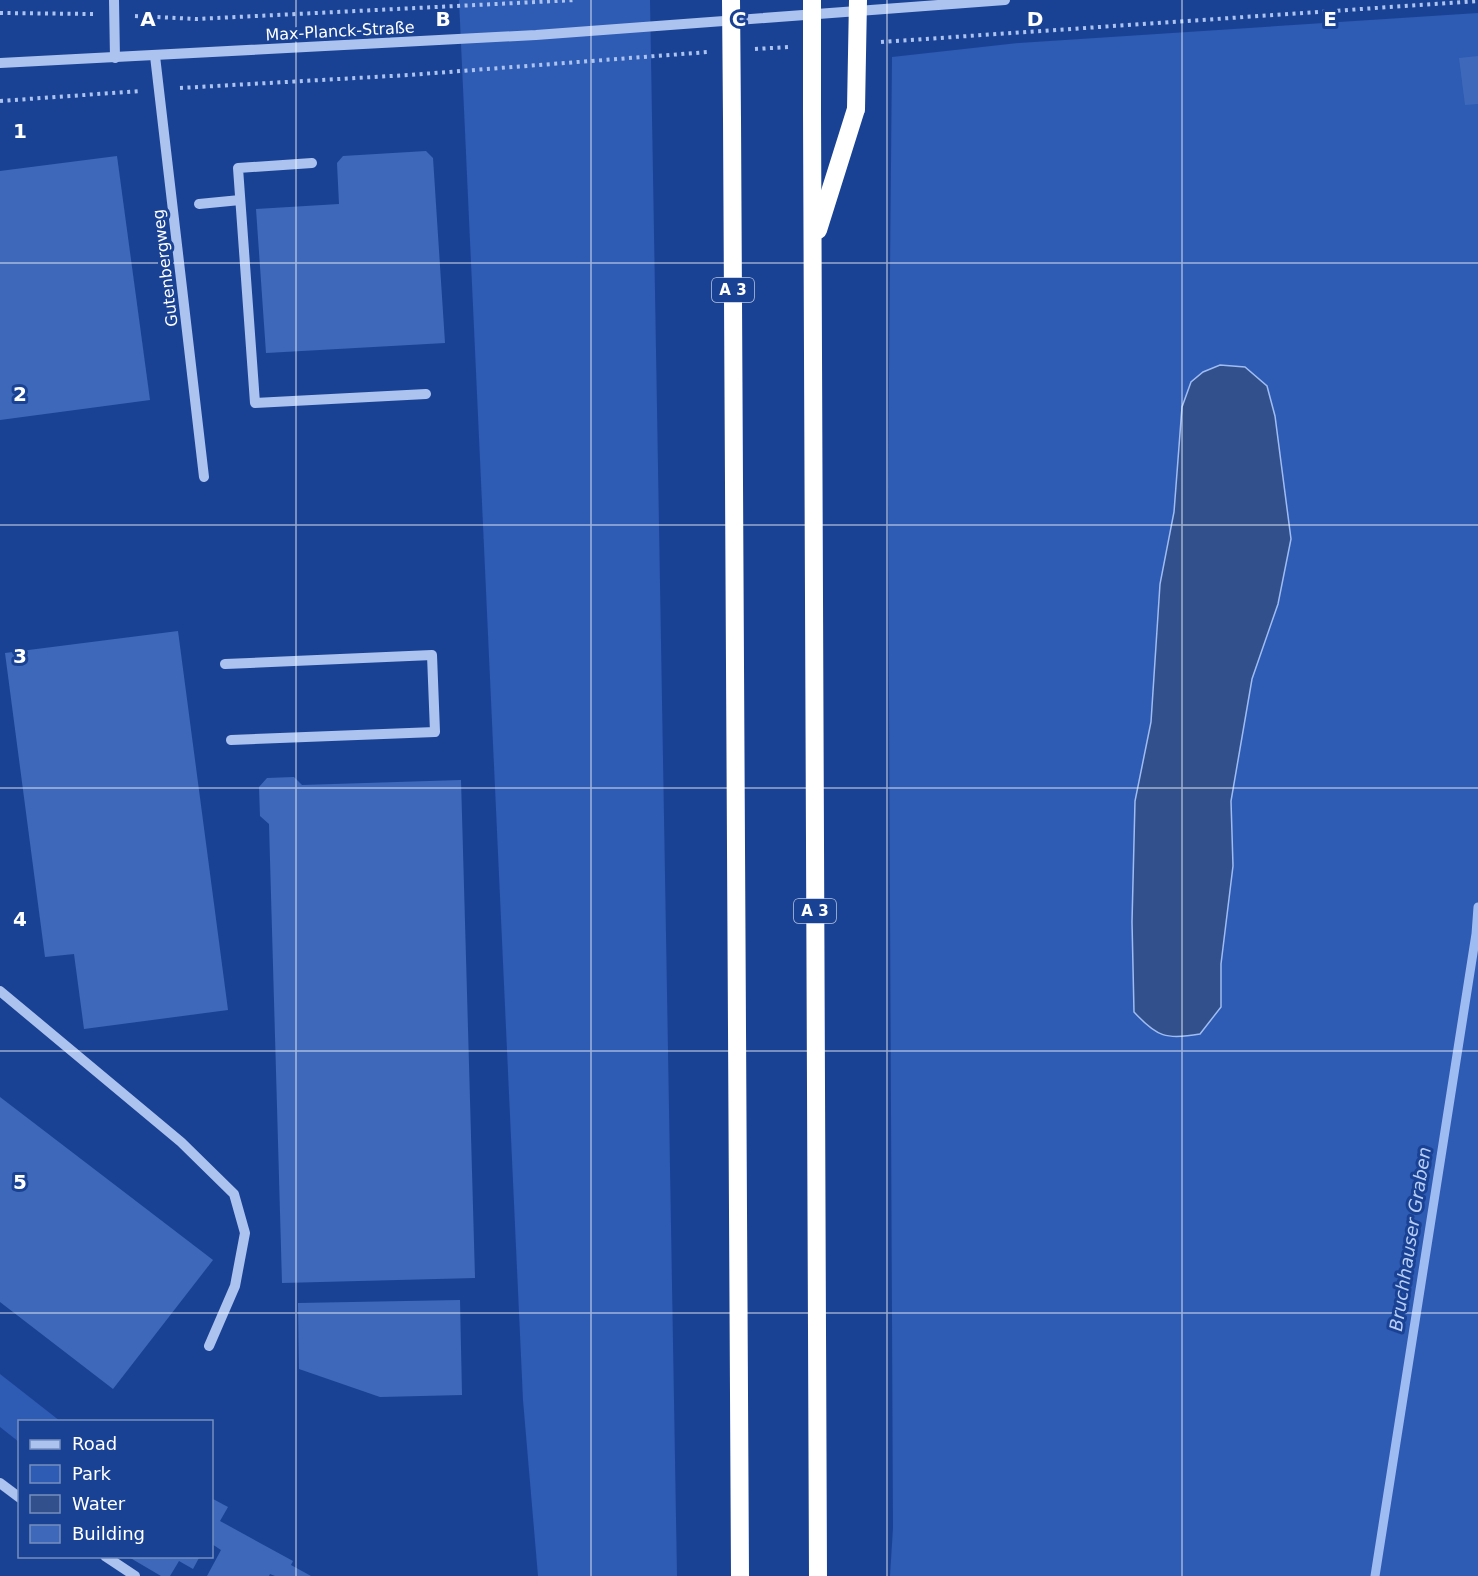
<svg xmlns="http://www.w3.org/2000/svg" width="1478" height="1576" viewBox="0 0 1478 1576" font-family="'DejaVu Sans',sans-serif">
<rect width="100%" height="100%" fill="#1a4294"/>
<g fill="#2e5bb3">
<path d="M459 0H650L677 1576H538L523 1400Z"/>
<path d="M1478 13V1576H890L893 1528 888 485 892 57 1019 43Z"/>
<path d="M0 1374 60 1421 20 1422 19 1442 0 1427Z"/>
</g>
<path fill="#32508c" stroke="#9fbcf2" stroke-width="1.5" d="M1220 365 1245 367 1267 386 1275 416 1291 539 1278 604 1252 679 1231 801 1233 866 1221 964V1007L1200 1034C1166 1040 1157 1037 1134 1012L1132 922 1135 801 1151 722 1160 584 1174 512 1182 407 1191 382 1203 372Z"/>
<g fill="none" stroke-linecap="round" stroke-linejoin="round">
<path stroke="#9fbcf2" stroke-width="9" d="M1375 1576 1476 934 1478 907"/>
</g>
<g fill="#3e69ba">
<path d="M1478 56V104L1465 105 1459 58Z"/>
<path d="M426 151 433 158 445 343 266 353 256 209 339 204 337 163 343 156Z"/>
<path d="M117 156 150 400 0 420V171Z"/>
<path d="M178 631 228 1010 84 1029 74 954 45 957 5 653Z"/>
<path d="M294 777 302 785 461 780 475 1278 282 1283 269 824 260 816 259 787 267 778Z"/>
<path d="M0 1097 213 1260 113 1389 0 1302Z"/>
<path d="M460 1300 462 1395 380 1397 299 1369 298 1303Z"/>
<path d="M213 1499 228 1507 220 1521 293 1561 291 1565 311 1576H275L270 1574 269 1576H207L221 1550 212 1544Z"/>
<path d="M127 1556H200L193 1569 179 1561 170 1576H161Z"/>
</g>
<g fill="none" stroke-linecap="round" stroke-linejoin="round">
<g stroke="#acc3f0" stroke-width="4" stroke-dasharray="3 4.5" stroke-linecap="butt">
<path d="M0 13 94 14"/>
<path d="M135 16 197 19 575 0"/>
<path d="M881 42 1478 1"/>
<path d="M755 49 789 47"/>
<path d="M180 88 409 75 708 52"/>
<path d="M0 101 140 91"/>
</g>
<g stroke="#acc3f0" stroke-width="10">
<path d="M114 0 115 58"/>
<path d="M155 56 204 477"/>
<path d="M0 63 536 35 1005 0"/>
<path d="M312 163 238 168 255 403 426 394"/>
<path d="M199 204 240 200"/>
<path d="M225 664 432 655 435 732 231 740"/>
<path d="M0 991 181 1142 234 1194 245 1233 235 1286 209 1346"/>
<path d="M0 1483 20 1498"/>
<path d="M105 1556 135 1576"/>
</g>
<g stroke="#fff" stroke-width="18">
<path d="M812 111 818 1576"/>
<path d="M732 119 740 1576"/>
<path d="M818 230 856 109"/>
</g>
<g stroke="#fff" stroke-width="18">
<path d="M731 0 732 119"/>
<path d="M812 0V111"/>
<path d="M856 109 858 0"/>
</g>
</g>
<path fill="none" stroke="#fff" stroke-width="1.5" stroke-opacity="0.55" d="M296 0V1576M591 0V1576M887 0V1576M1182 0V1576M0 263H1478M0 525H1478M0 788H1478M0 1051H1478M0 1313H1478"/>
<g text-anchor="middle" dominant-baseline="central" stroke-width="6" stroke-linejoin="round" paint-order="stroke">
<g fill="#1a4294" stroke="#bac6df" stroke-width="1.5">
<rect x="712" y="278" width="42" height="24" rx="4.5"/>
<rect x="794" y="899" width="42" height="24" rx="4.5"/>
</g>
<g font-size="15" font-weight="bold" fill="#fff">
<text x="733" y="290">A 3</text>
<text x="815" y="911">A 3</text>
</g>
<g font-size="16" fill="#fff" stroke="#1a4294">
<text transform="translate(340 31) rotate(-3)">Max-Planck-Straße</text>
<text transform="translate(165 268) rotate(-97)">Gutenbergweg</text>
</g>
<g font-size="18" font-style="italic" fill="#b8cef6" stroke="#1a4294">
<text transform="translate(1410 1239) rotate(-81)">Bruchhauser Graben</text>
</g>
</g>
<g font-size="20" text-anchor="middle" font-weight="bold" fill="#fff" stroke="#1a4294" stroke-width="6" stroke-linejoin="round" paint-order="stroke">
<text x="148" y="26">A</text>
<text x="443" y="26">B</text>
<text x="739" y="26">C</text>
<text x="1035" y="26">D</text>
<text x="1330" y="26">E</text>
<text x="20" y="138">1</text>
<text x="20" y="401">2</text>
<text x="20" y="663">3</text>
<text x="20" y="926">4</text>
<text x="20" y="1189">5</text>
</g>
<rect x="18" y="1420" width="195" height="138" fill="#1a4294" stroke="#768ebf" stroke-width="1.5"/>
<rect x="30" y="1440" width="30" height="9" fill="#acc3f0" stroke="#768ebf" stroke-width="1.5"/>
<text x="72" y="1450" font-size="18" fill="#ffffff">Road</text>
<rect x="30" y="1465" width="30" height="18" fill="#2e5bb3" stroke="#768ebf" stroke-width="1.5"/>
<text x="72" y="1480" font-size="18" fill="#ffffff">Park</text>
<rect x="30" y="1495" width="30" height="18" fill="#32508c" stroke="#768ebf" stroke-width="1.5"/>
<text x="72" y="1510" font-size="18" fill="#ffffff">Water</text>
<rect x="30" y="1525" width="30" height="18" fill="#3e69ba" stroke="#768ebf" stroke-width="1.5"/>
<text x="72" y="1540" font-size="18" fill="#ffffff">Building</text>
</svg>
